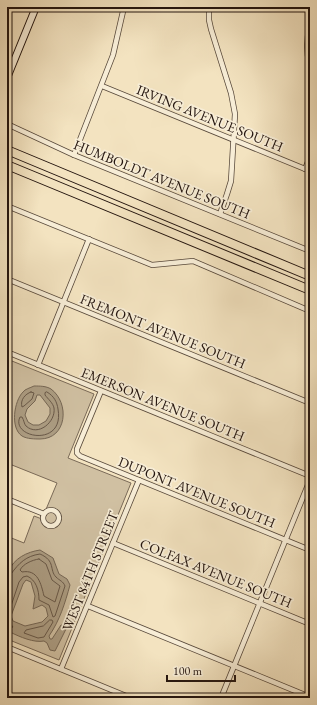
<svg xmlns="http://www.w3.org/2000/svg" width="317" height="705" viewBox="0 0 317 705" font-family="'EB Garamond',serif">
<rect width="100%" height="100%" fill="#f3e3c0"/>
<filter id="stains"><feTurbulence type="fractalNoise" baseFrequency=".005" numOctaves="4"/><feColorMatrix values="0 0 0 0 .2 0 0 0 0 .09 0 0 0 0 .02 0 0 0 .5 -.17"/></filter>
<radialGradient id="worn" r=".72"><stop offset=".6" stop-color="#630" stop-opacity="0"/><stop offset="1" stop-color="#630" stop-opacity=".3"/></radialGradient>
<path fill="#d0c0a2" stroke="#7a6a58" d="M7 359 94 394 68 458 131 483 59 660 7 639V540L9 537 24 543 34 516 42 519 57 483 7 463Z"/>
<g fill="#ac9d83" stroke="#756654" fill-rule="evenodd">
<path d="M34 386C40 386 46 386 51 389 70 403 67 439 40 439 35 439 27 439 22 436 10 428 14 401 23 392 25 389 30 388 34 386ZM37 395H40L50 408V414L46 421 39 425H33L28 422 25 415 27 409 35 401Z"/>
<path d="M40 550 53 558 59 574 67 579 70 585C65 603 60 620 49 636L50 639H52L61 625 65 626 66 629 55 651 50 650 47 643 44 641C34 643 20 637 10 632L7 635C7 623 4 580 8 572 14 558 27 552 40 550ZM26 580 31 582 35 596 33 609 42 605 46 608 48 616 42 622 25 626 13 621 11 616 23 584Z"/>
</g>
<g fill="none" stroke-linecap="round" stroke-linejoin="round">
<g stroke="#685848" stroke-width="1">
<path d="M31 392 34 393 32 399 24 406 22 407C20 400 25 394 31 392Z"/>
<path d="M47 392C54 396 57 402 58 409 65 448 10 438 20 417H22C24 420 24 424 26 426 38 437 56 422 54 408 53 403 48 399 45 395V393Z"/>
<path d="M39 559 46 564 52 580 60 586 55 602 44 596C41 584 38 569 22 572L20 570C23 564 32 560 39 559Z"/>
<path d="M7 575 11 574C19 563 26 556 40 554 56 561 49 570 56 577 60 581 63 581 65 586L55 616 53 617 49 605 39 600C39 590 36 580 27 576L23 577 19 582 8 615 9 622 13 627 7 630"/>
<path d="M50 620H52L53 622 44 637 38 638 24 633 26 630 43 626Z"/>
</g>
<defs>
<g id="street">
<path d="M209 7V20L211 29 231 93 235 114 231 181 227 194 220 214"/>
<path d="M310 27C306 40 306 52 310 66"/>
<path d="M102 86 310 171"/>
<path d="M7 124 74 155 310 251"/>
<path d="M74 155 113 55 124 7"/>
<path d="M305 169 310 157"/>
<path d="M7 206 152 265 193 261 310 311"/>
<path d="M7 279 310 403"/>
<path d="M7 352 310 476"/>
<path d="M38 365 89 239"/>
<path d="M101 391 77 449V453L80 456 310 550"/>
<path d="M7 499 44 514"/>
<circle cx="51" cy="518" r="8"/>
<path d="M113 543 310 624"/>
<path d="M88 606 310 697"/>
<path d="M7 647 131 698"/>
<path d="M61 669 139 480"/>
<path d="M221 698 310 480"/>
</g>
<path id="secondary" d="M7 78 36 7"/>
<g id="highway">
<path d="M7 150 310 276"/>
<path d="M7 165 310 290"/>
</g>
</defs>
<use href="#street" stroke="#57483a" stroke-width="6"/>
<use href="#secondary" stroke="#23140e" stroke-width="8"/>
<use href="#highway" stroke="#23140e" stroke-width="10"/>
<use href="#street" stroke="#f7edd6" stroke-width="4.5"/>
<use href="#secondary" stroke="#f7edd6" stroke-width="6"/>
<use href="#highway" stroke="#f3e3c0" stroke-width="8"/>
</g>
<g text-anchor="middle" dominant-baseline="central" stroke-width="3.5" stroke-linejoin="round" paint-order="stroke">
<g font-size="14" fill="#23140e" stroke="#f7edd6">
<text transform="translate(210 118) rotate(22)">IRVING AVENUE SOUTH</text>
<text transform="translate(162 179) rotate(22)">HUMBOLDT AVENUE SOUTH</text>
<text transform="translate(163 331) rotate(22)">FREMONT AVENUE SOUTH</text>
<text transform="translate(163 404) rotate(22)">EMERSON AVENUE SOUTH</text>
<text transform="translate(197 492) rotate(22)">DUPONT AVENUE SOUTH</text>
<text transform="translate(90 571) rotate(-68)">WEST 84TH STREET</text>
<text transform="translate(216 573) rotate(22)">COLFAX AVENUE SOUTH</text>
</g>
</g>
<rect width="317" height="705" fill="none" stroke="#f3e3c0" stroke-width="24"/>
<rect x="8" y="8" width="301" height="689" fill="none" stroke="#23140e" stroke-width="2"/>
<rect x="12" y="12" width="293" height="681" fill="none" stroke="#23140e"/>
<path d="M167 675v6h68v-6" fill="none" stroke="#23140e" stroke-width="2"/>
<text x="173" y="675" font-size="12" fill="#23140e" stroke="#f7edd6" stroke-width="3" paint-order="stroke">100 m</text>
<rect width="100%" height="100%" filter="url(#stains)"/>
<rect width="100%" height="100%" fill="url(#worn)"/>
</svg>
